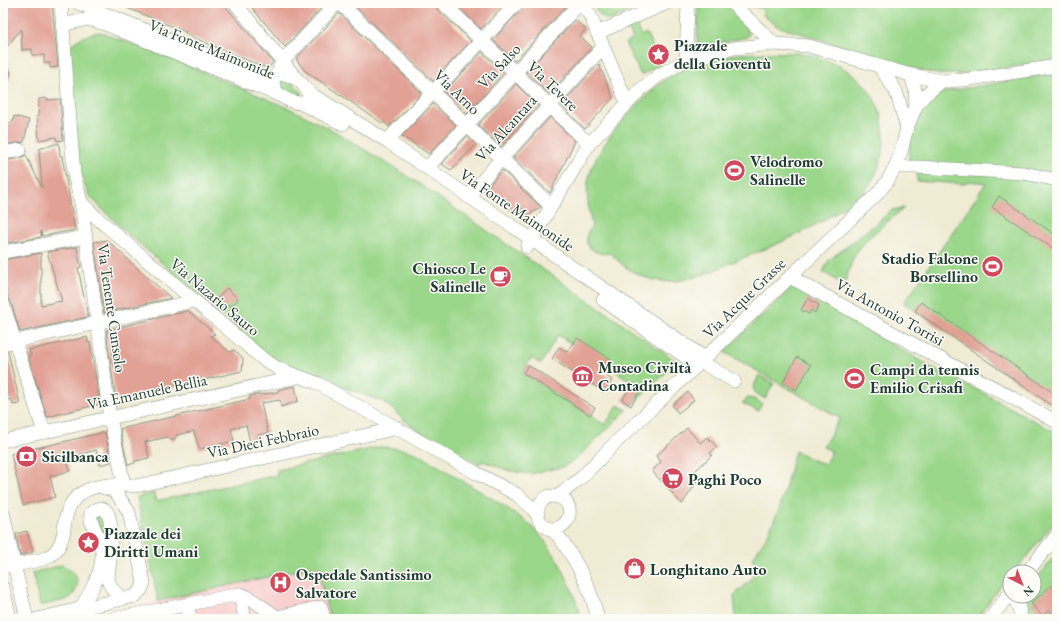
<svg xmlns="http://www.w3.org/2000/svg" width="1060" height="622" viewBox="0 0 1060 622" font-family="'EB Garamond',serif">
<rect width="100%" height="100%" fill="#fdfcf7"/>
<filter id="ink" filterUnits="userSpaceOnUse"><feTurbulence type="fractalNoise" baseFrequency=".025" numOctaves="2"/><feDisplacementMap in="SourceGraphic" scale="8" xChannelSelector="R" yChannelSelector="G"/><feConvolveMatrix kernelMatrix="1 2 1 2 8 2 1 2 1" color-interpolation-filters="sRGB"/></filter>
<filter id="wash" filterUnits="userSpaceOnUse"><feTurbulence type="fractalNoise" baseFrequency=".012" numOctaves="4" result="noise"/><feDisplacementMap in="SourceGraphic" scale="16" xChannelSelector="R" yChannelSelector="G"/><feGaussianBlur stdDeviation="0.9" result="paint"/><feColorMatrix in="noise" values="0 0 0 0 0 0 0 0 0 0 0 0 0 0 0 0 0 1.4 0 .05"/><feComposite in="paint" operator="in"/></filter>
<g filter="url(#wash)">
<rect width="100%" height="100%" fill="#f0ebd3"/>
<path fill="#f7d0cf" d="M317 566 330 619H76Z"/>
<g fill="#9bd78b" stroke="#5d8a60">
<path d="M591 3H643L644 5 610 20C600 20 597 9 591 3Z"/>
<path d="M698 3 728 4 746 25 749 35 747 37 716 44 697 49Z"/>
<path d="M739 3H1057V60L965 74H937L915 69 777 26 763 15V9L749 6 743 7Z"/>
<path d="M636 24 642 36 646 33 662 64 641 75 625 43 633 39 628 28Z"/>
<path d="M100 32 177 61 291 109 336 132 412 179 676 361 674 365 631 406 642 388 558 335 541 364 531 358 523 373 605 425 618 405 627 410 576 459 563 467 531 474 510 471 483 461 479 464 476 463C453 452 428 439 408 423 398 416 392 407 381 401L291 367 273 359 262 351 211 305 127 233 102 209 89 195 81 176 79 162 68 48C77 38 88 34 100 32Z"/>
<path d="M763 53C774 53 787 52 799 53 813 54 838 64 850 72 888 99 895 153 866 189 863 193 858 196 854 199 821 227 769 248 728 264 717 269 706 274 695 277 683 280 670 283 659 281 639 278 623 267 610 253 598 256 583 248 587 234 588 231 591 228 592 225 589 211 585 192 589 177 596 145 637 103 662 82 672 74 685 68 697 63 718 54 740 54 763 53Z"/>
<path d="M1057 73V176L908 161C911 153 909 145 911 137 915 118 928 103 943 92Z"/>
<path d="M285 80 296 86 301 92V96L298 99 285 92 279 83 281 81Z"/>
<path d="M917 170 1022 176 1057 183V409L904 303 986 183 968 181 965 184 917 181Z"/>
<path d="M904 208C889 221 865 238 855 255 850 264 848 275 844 285L823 272 829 260 883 218 891 210Z"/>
<path d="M793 286 941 373 942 371 1057 433V519L1019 566 1010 572 977 619H736L734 595C745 585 757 578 756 562L752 559 767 536 780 507 795 451 824 465 832 451 823 447 840 418 724 352Z"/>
<path d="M759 375 774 383 765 399 756 393 753 388Z"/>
<path d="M748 398 754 399 762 404 758 411 742 403Z"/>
<path d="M378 447C393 447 405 449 418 454 438 466 458 478 478 490 496 501 513 511 529 524 555 548 573 585 581 619H330L317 566 158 601 137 497 154 493 156 501 277 475V470Z"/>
<path d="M97 515H103L108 550 96 518Z"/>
<path d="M1057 553V619H1030L1026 596H1034V582Z"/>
<path d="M62 565C72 570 81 577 76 589 74 594 72 597 68 599 59 602 49 603 40 606L32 573Z"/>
</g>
<g id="blocks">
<g fill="#e2a195">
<path d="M3 3H52L58 67 50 68V63H44V55H32V49L22 50 21 29 3 52Z"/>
<path d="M115 3H223L273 62 268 69 185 34 186 32Z"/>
<path d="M248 3H326L285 47Z"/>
<path d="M352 3H435L437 9 471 41 433 81Z"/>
<path d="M455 3H506L481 29Z"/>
<path d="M525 3H569L515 61 493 40 523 8Z"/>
<path d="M339 13 422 93 389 127 384 122 382 123 304 70 296 59Z"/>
<path d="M575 20 586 29 580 36 592 47 549 94 526 72Z"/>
<path d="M482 52 504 73 467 114 444 92Z"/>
<path d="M3 60 11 72 5 93 3 92Z"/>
<path d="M599 64 613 98 585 129 561 105Z"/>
<path d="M516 84 538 106 501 147 478 125Z"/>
<path d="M46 98 47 100 60 99 63 140 57 141 56 137 39 140 37 116H38L39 99Z"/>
<path d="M433 104 456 125 429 154 402 136Z"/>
<path d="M14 116 29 120 24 142 3 145V125L13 122Z"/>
<path d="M550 117 575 141 550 193 513 158Z"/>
<path d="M467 136 476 145 451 170 442 164Z"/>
<path d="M59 143 60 156H62L75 230 42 236 41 231V237L3 244V161L21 158 26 155 42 188 39 149Z"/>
<path d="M502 170 541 207 528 216 521 218 484 191Z"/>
<path d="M999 196 1057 236V251L992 207Z"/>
<path d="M107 240 137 268 171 298 104 313 94 242Z"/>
<path d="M77 247 81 267 78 268 88 317 20 332 11 302 7 297H8L3 280V260L41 253V305L62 301 47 252Z"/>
<path d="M501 269 509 275 502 285 494 280Z"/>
<path d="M227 288 238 299 231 307 228 304 220 312 211 305Z"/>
<path d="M808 298 819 305 815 313 811 310 809 314 801 310Z"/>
<path d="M921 302 1057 395 1051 405 915 311Z"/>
<path d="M188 311 215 334 210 336 230 352 234 350 243 358 242 371 116 400 106 330Z"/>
<path d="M87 337 88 343 90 342 100 404 47 417 28 356 31 355 29 350Z"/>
<path d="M577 338 611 359 602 373 612 380 604 392 552 359 559 347 568 352Z"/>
<path d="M8 351 20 404 13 405 11 399 3 401V352Z"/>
<path d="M797 357 811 365 796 390 783 382Z"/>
<path d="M528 365 595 408 590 415 523 373Z"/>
<path d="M633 383 642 388 631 406 622 400Z"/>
<path d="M295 386 298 401 281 407 280 400 261 403 268 433 258 435 259 440 250 442 246 425 231 429 234 441 199 449 194 431 177 435 173 441 167 437 145 442 149 458 135 461V463L128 465 120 429 250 399V396L259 394 260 395 278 392V390Z"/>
<path d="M688 392 694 400 678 413 672 405Z"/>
<path d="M687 428 700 443 707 437 717 447 710 453 712 455 695 471 700 476 695 480 697 482 682 504 652 471 661 462 656 456Z"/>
<path d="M105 432 111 462 100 465 96 450 66 458 70 471 50 476 55 497 23 505 11 454Z"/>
<path d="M27 531 33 552 20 556 16 534Z"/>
<path d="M1057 581V619L1049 610 1042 616 1031 603Z"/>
</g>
</g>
</g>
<g filter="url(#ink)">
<use href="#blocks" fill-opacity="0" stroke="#889484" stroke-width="1"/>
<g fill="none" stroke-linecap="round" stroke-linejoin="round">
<defs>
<g id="minor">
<path d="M61 3 74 174 81 202 97 218 263 359 279 369 317 383 476 473 516 494 532 508 537 514"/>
<path d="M78 3 265 78H274"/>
<path d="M235 3 297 79"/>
<path d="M340 3 551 206"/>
<path d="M443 3 589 144"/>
<path d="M577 3 585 9 590 15 627 103"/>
<path d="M732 3 774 44"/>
<path d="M62 25 88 19 105 24 281 96"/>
<path d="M597 33 667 3"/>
<path d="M686 60 688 3"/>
<path d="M879 66 896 91 907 128"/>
<path d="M279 69 282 62 337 3"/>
<path d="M283 74C292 76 299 79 304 86 327 118 259 99 276 75Z"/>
<path d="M308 92 387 141 427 168 705 358"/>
<path d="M302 104 343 124"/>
<path d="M916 106 924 96 942 81"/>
<path d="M387 141 517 3"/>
<path d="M3 153 20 150"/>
<path d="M895 167H917L1024 173 1057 180"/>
<path d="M427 168 579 4"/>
<path d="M468 197 502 158 603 47"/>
<path d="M81 202 110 418 124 485"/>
<path d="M527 247 589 144 640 90 658 76 686 60 734 48 774 44 809 46 911 75 942 81 963 80 1057 66"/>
<path d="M3 252 85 237"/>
<path d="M790 277 1057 422"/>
<path d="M603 300 697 365"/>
<path d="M3 304 44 432"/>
<path d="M3 344 194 301"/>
<path d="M701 362 734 381"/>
<path d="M3 441 298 377"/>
<path d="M557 497 582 477 611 447 875 196 887 182 895 167 901 152 907 128 916 106 915 89 911 75"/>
<path d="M3 512 14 564 27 619"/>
<path d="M552 529C575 527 575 497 553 496 543 496 535 507 538 517 541 528 553 528 559 537 577 561 591 589 598 619"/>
<path d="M3 567C13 565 41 561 48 557 67 546 62 526 68 510 78 483 113 483 136 486L398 428"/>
<path d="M1027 572 1057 535"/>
<path d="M3 588 10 619"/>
<path d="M240 594 245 619"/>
<path d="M1013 596 1019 608 1021 619"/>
<path d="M186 605 191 619"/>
<path d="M80 609C92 590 109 563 99 539 96 529 89 523 91 513 121 489 109 566 108 578 109 588 116 593 123 599"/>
<path d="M37 619 135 596 141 590 144 583 129 512 117 494 112 490 101 487"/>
<path d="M113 619 240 594 250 598 277 617"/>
<path d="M277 619V617L321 607 324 619"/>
<path d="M990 619 1010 593"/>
</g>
</defs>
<use href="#minor" stroke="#889484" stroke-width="14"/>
<use href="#minor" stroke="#fff" stroke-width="13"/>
</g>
</g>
<defs>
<symbol id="sight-disc" viewBox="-11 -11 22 22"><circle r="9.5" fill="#d1495b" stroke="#fdfcf7"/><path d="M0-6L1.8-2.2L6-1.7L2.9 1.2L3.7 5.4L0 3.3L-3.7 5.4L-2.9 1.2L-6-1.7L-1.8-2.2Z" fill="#fff"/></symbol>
<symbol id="stadium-disc" viewBox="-11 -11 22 22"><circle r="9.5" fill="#d1495b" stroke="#fdfcf7"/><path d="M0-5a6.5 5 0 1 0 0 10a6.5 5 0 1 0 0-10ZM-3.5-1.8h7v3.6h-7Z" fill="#fff"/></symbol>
<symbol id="cafe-disc" viewBox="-11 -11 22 22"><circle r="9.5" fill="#d1495b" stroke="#fdfcf7"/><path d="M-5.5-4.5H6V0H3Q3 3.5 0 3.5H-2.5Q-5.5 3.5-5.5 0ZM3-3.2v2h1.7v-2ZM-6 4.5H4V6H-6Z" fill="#fff"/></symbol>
<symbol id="museum-disc" viewBox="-11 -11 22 22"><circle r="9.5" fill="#d1495b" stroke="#fdfcf7"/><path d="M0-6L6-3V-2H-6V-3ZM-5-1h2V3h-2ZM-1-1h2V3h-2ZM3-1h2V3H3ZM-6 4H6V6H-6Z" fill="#fff"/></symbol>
<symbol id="bank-disc" viewBox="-11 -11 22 22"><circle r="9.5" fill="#d1495b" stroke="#fdfcf7"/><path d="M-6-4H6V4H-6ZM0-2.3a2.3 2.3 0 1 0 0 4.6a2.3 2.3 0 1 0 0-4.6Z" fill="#fff"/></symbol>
<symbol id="supermarket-disc" viewBox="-11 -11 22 22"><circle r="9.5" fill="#d1495b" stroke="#fdfcf7"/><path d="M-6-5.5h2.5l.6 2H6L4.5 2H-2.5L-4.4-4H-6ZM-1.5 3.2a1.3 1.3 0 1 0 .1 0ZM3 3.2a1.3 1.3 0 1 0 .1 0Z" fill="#fff"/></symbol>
<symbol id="shop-disc" viewBox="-11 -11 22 22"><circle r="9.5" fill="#d1495b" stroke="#fdfcf7"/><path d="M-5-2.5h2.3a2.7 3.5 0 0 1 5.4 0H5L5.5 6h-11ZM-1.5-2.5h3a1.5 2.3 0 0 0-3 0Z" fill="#fff"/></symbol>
<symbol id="hospital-disc" viewBox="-11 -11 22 22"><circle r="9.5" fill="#d1495b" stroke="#fdfcf7"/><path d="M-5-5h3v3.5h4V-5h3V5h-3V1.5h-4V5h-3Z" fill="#fff"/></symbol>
</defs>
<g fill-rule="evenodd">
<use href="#sight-disc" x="646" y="42" width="25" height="25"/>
<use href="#stadium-disc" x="722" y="158" width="25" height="25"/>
<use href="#stadium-disc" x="980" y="254" width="25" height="25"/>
<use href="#cafe-disc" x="488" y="264" width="25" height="25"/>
<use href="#museum-disc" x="570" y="364" width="25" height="25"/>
<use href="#stadium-disc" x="842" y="366" width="25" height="25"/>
<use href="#bank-disc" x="14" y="444" width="25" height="25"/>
<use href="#supermarket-disc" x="660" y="466" width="25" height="25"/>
<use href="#sight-disc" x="76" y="530" width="25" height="25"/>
<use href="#shop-disc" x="622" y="556" width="25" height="25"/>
<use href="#hospital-disc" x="268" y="570" width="25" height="25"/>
</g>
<g text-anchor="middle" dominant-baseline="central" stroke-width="3" stroke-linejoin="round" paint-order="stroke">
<g font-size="16" font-weight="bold" fill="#1f3d34" stroke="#fdfcf7" text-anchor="start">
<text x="674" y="45">Piazzale<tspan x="674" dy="18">della Gioventù</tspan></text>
<text x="750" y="161">Velodromo<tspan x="750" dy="18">Salinelle</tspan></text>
<text x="978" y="258" text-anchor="end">Stadio Falcone<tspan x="978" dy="18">Borsellino</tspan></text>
<text x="486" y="268" text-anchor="end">Chiosco Le<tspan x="486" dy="18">Salinelle</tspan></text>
<text x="598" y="367">Museo Civiltà<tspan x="598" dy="18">Contadina</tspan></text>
<text x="870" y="369">Campi da tennis<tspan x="870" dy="18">Emilio Crisafi</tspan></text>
<text x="42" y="456">Sicilbanca</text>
<text x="688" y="479">Paghi Poco</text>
<text x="104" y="533">Piazzale dei<tspan x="104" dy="18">Diritti Umani</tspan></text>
<text x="650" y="569">Longhitano Auto</text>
<text x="296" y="574">Ospedale Santissimo<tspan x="296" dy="18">Salvatore</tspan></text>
</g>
<g font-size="16" fill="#1f3d34" stroke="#fdfcf7">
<text transform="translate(212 49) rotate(22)">Via Fonte Maimonide</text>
<text transform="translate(499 66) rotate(-47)">Via Salso</text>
<text transform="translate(553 86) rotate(44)">Via Tevere</text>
<text transform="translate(457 92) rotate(44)">Via Arno</text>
<text transform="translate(506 128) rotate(-48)">Via Alcantara</text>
<text transform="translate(517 210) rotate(34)">Via Fonte Maimonide</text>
<text transform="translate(215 297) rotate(40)">Via Nazario Sauro</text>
<text transform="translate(744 298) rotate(-44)">Via Acque Grasse</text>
<text transform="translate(112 308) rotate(82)">Via Tenente Cunsolo</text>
<text transform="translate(890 312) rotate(29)">Via Antonio Torrisi</text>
<text transform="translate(147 392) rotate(-12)">Via Emanuele Bellia</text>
<text transform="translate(263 441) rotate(-12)">Via Dieci Febbraio</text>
</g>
</g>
<rect width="1060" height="622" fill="none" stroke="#fdfcf7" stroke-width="16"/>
<g transform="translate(1022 584) rotate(138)"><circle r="19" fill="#fdfcf7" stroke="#a4b0a9"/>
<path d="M0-3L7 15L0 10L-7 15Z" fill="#d1495b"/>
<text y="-6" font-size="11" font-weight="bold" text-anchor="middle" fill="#1f3d34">N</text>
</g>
</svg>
